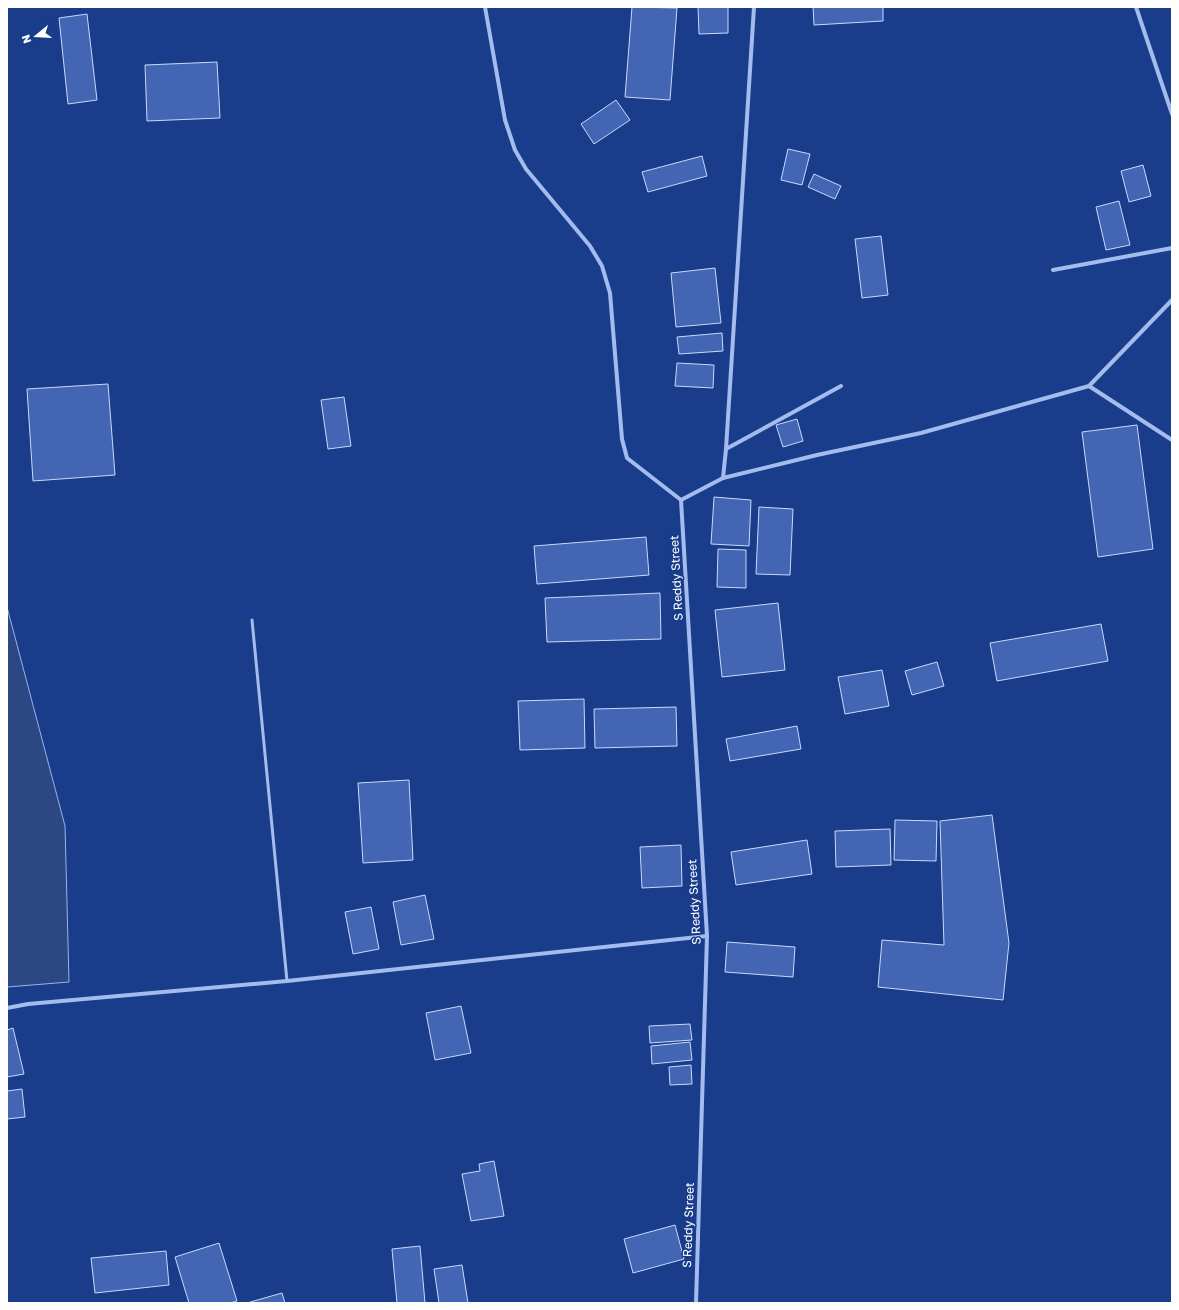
<svg xmlns="http://www.w3.org/2000/svg" width="1179" height="1310" viewBox="0 0 1179 1310" font-family="'Golos Text',sans-serif">
<rect width="100%" height="100%" fill="#193c8b"/>
<path fill="#2d4782" stroke="#96b4f0" d="M7 607 65 826 69 982 7 987Z"/>
<g fill="#4266b3" stroke="#c9d9fa">
<path d="M632 7 677 8 670 100 625 97Z"/>
<path d="M698 7H728V33L699 34Z"/>
<path d="M813 7H883V21L814 25Z"/>
<path d="M87 14 97 100 68 104 59 18Z"/>
<path d="M217 62 220 118 147 121 145 65Z"/>
<path d="M616 100 630 120 594 144 581 124Z"/>
<path d="M788 149 810 154 802 185 781 180Z"/>
<path d="M702 156 707 176 648 192 642 172Z"/>
<path d="M1143 165 1151 196 1129 202 1121 171Z"/>
<path d="M814 174 841 186 835 199 808 187Z"/>
<path d="M1119 201 1130 245 1106 250 1096 207Z"/>
<path d="M881 236 888 295 862 298 855 239Z"/>
<path d="M715 268 721 323 676 327 671 273Z"/>
<path d="M722 333 723 351 679 354 677 337Z"/>
<path d="M677 363 714 365 713 388 675 386Z"/>
<path d="M108 384 115 475 33 481 27 389Z"/>
<path d="M344 397 351 446 328 449 321 400Z"/>
<path d="M797 419 803 441 783 447 776 425Z"/>
<path d="M1137 425 1153 549 1098 557 1082 432Z"/>
<path d="M714 497 751 500 749 546 711 544Z"/>
<path d="M759 507 793 509 790 575 756 574Z"/>
<path d="M646 537 649 575 537 584 534 546Z"/>
<path d="M718 549 746 550V588L717 587Z"/>
<path d="M660 593 661 639 547 642 545 598Z"/>
<path d="M778 603 785 670 722 677 715 610Z"/>
<path d="M1101 624 1108 661 997 681 990 643Z"/>
<path d="M937 662 944 686 912 695 905 671Z"/>
<path d="M882 670 889 706 845 714 838 677Z"/>
<path d="M584 699 585 748 520 750 518 701Z"/>
<path d="M676 707 677 746 595 748 594 709Z"/>
<path d="M797 726 801 749 730 761 726 739Z"/>
<path d="M409 780 413 860 363 863 358 783Z"/>
<path d="M992 815 1009 943 1003 1000 878 987 882 940 944 945 940 821Z"/>
<path d="M895 820 937 821 936 861 894 860Z"/>
<path d="M890 829 891 865 836 867 835 831Z"/>
<path d="M807 840 812 874 736 885 731 852Z"/>
<path d="M681 845 682 886 642 888 640 847Z"/>
<path d="M425 895 434 939 401 945 393 902Z"/>
<path d="M371 907 379 949 353 954 345 912Z"/>
<path d="M727 942 795 947 793 977 725 972Z"/>
<path d="M461 1006 471 1053 435 1060 426 1013Z"/>
<path d="M690 1024 692 1040 650 1043 649 1026Z"/>
<path d="M13 1028 24 1074 7 1077V1030Z"/>
<path d="M690 1042 692 1060 652 1064 651 1046Z"/>
<path d="M691 1065 692 1084 670 1085 669 1067Z"/>
<path d="M22 1089 25 1117 7 1119V1091Z"/>
<path d="M494 1161 504 1216 471 1221 462 1174 480 1171 479 1164Z"/>
<path d="M675 1225 684 1259 633 1273 624 1239Z"/>
<path d="M219 1243 237 1301 230 1303H189L175 1257Z"/>
<path d="M420 1246 425 1303H397L392 1249Z"/>
<path d="M166 1251 169 1285 95 1293 91 1258Z"/>
<path d="M462 1265 468 1303H439L434 1269Z"/>
<path d="M282 1293 285 1303H247Z"/>
</g>
<g fill="none" stroke-linecap="round" stroke-linejoin="round">
<path stroke="#a4bbee" stroke-width="3" d="M252 620 287 981"/>
<g stroke="#a4bbee" stroke-width="4">
<path d="M485 7 505 120 515 150 526 169 590 246 602 266 610 293 622 439 627 458 681 500"/>
<path d="M1136 7 1172 114"/>
<path d="M1053 270 1172 248"/>
<path d="M1089 386 1172 440"/>
<path d="M726 449 841 386"/>
<path d="M723 478 726 449 754 7"/>
<path d="M681 500 707 936 696 1303"/>
<path d="M681 500 723 478 817 455 921 433 1089 386 1172 300"/>
<path d="M7 1008 28 1004 287 981 707 936"/>
</g>
</g>
<g text-anchor="middle" dominant-baseline="central" stroke-width="3" stroke-linejoin="round" paint-order="stroke">
<g font-size="12" fill="#fff" stroke="#193c8b">
<text transform="translate(676 578) rotate(-93)">S Reddy Street</text>
<text transform="translate(694 902) rotate(-93)">S Reddy Street</text>
<text transform="translate(688 1225) rotate(-88)">S Reddy Street</text>
</g>
</g>
<rect width="1179" height="1310" fill="none" stroke="#ffffff" stroke-width="16"/>
<g transform="translate(36 36) rotate(252)" stroke="#193c8b" stroke-width="3" paint-order="stroke">
<path d="M0-3L7 15L0 10L-7 15Z" fill="#ffffff"/>
<text y="-6" font-size="11" font-weight="bold" text-anchor="middle" fill="#ffffff">N</text>
</g>
</svg>
